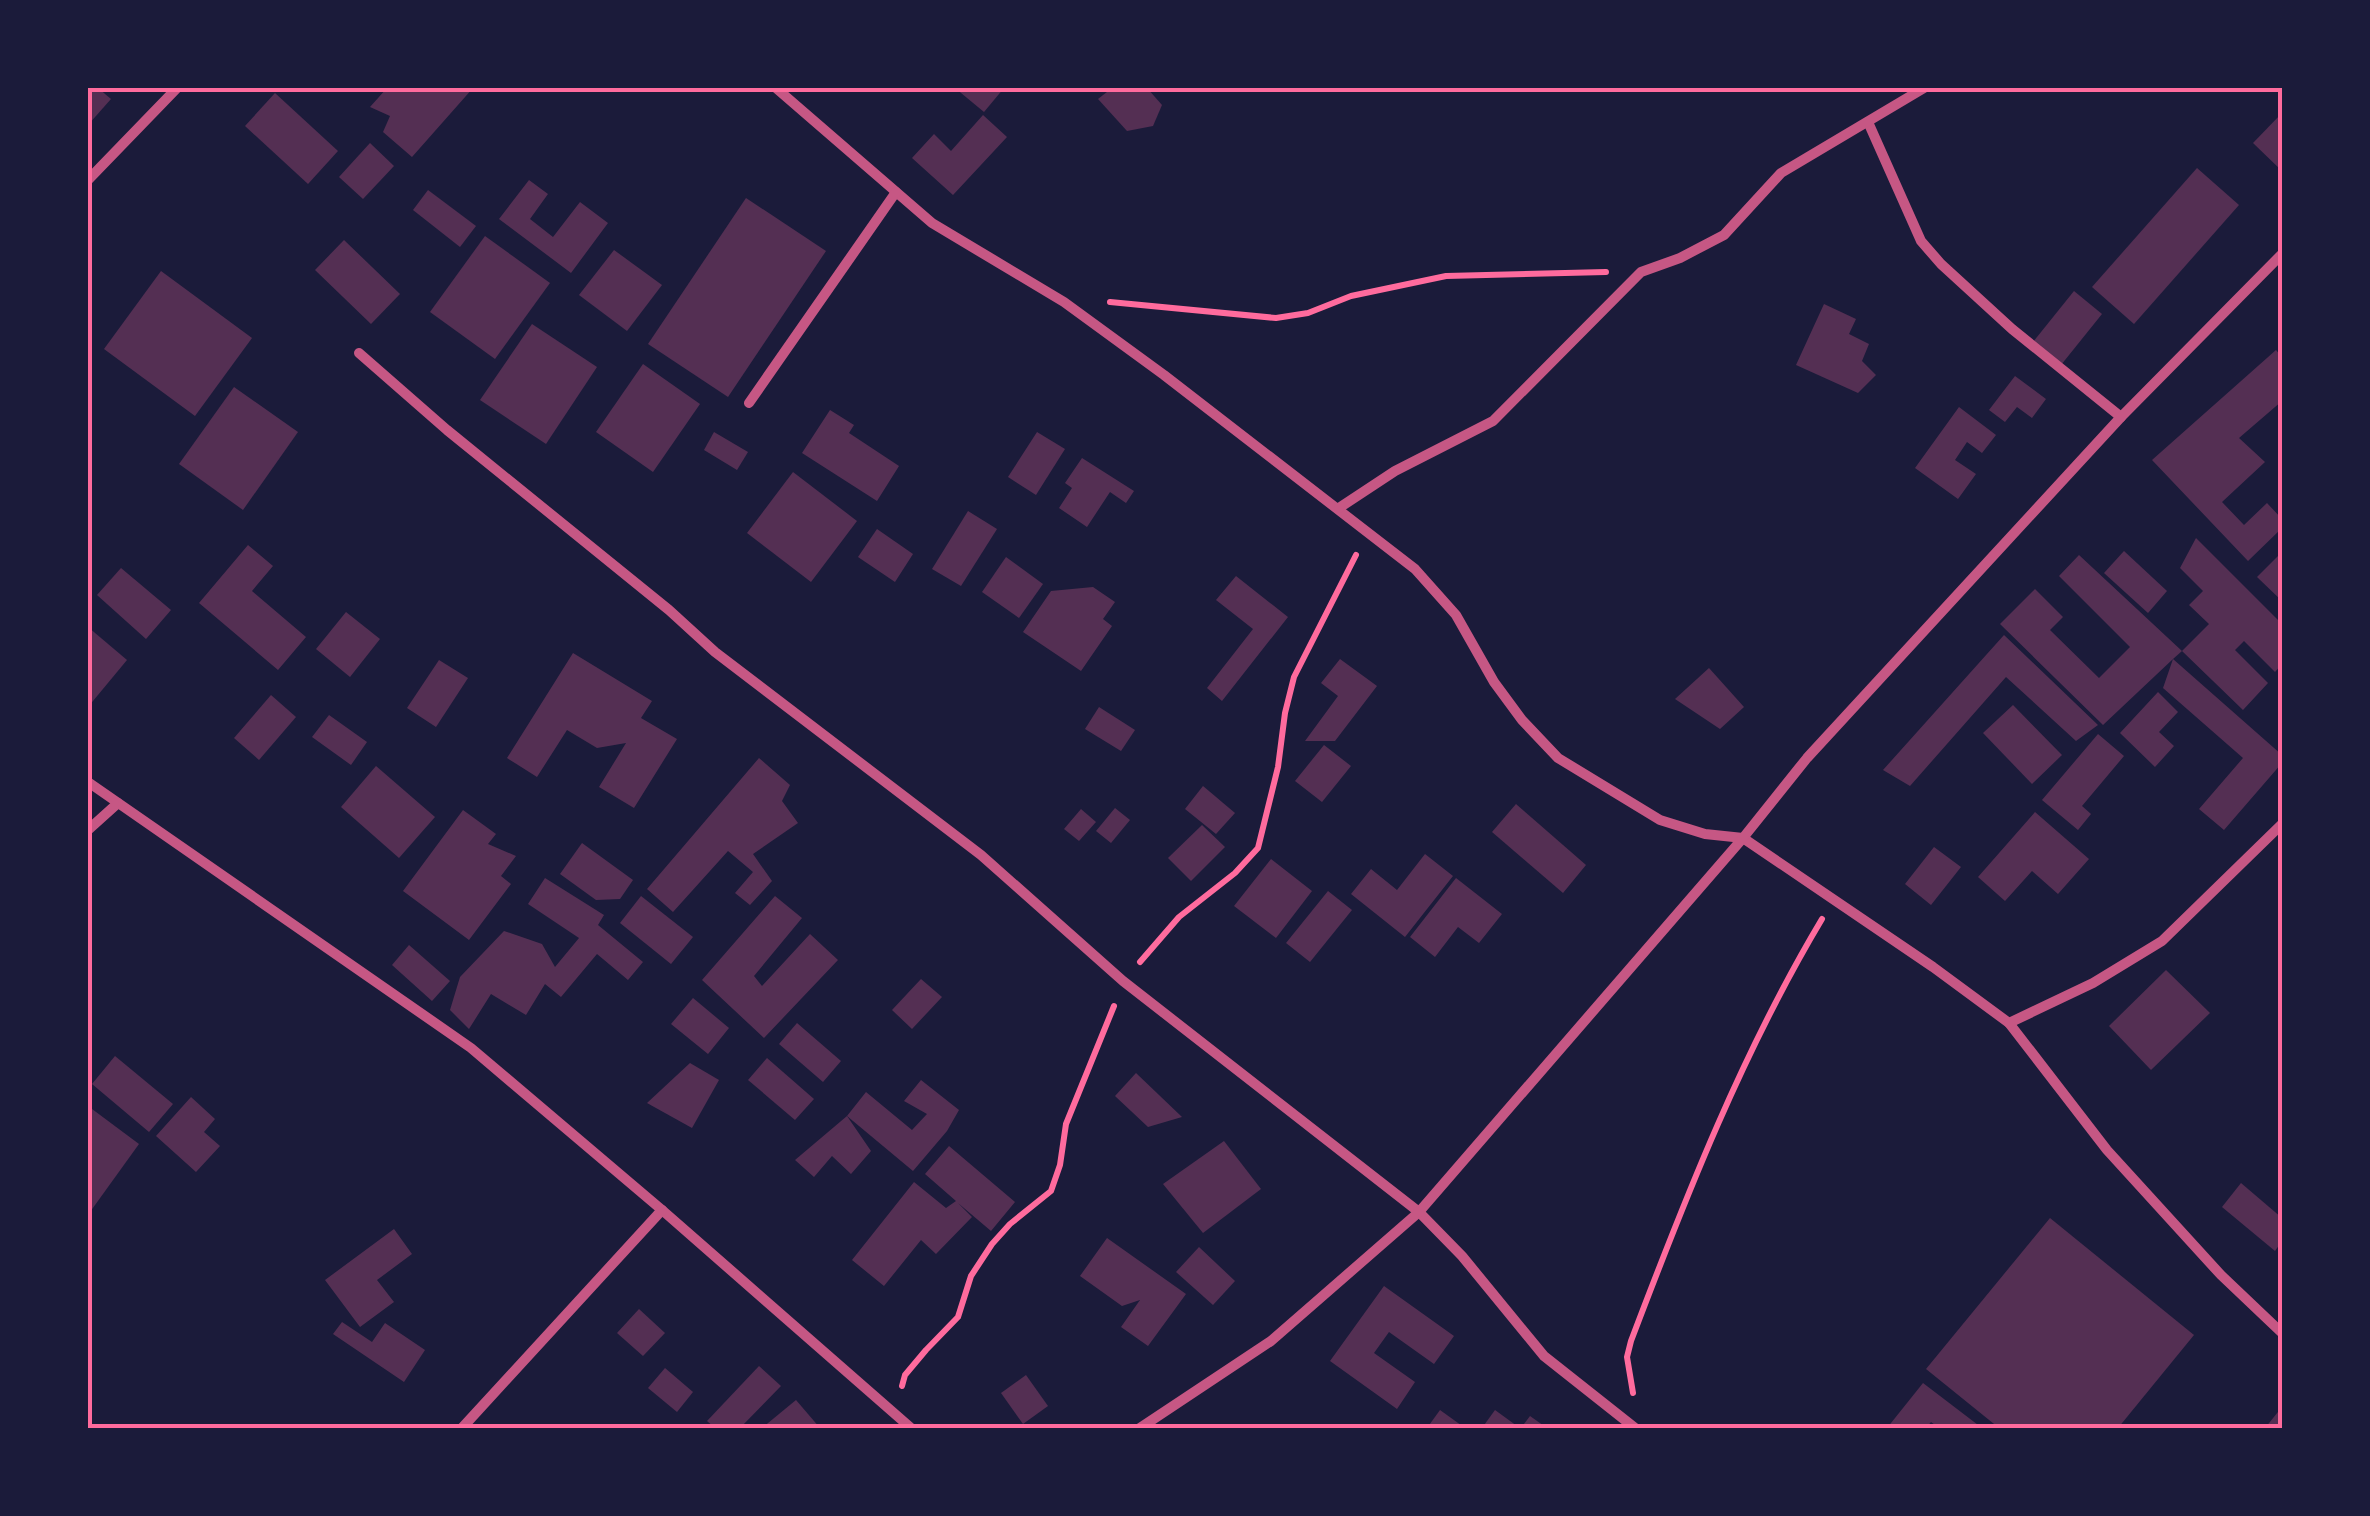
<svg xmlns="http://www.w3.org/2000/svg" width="2370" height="1516" viewBox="0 0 2370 1516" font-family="Jost,sans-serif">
<rect width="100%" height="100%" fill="#1b1b3a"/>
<g fill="#542f53">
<path d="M88 88H98L111 99 88 125Z"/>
<path d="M387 88H473L412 157 383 132 390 116 370 107Z"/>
<path d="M955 88H1004L984 112Z"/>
<path d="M1112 88H1147L1162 105 1153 126 1127 131 1098 99Z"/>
<path d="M275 93 338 151 308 184 245 126Z"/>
<path d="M2282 113V171L2253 143Z"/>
<path d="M983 115 1007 137 953 195 912 158 934 134 951 151Z"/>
<path d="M370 143 394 166 363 199 339 177Z"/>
<path d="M2197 168 2239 205 2134 324 2092 287Z"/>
<path d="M529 180 548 194 530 219 553 237 580 202 608 223 571 273 499 219Z"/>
<path d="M428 190 476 226 460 247 413 210Z"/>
<path d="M746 198 826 251 728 397 648 344Z"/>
<path d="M485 236 550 283 495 359 430 312Z"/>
<path d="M344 240 400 294 371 324 315 270Z"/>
<path d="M614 250 662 285 627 331 579 295Z"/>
<path d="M161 271 252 338 195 416 104 349Z"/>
<path d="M2074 291 2102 314 2061 365 2033 342Z"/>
<path d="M1824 304 1856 319 1849 334 1869 344 1862 361 1876 375 1858 393 1796 365Z"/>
<path d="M532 324 597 367 546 444 480 400Z"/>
<path d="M2276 350 2282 357V401L2239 438 2265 462 2222 502 2244 525 2267 503 2282 519V528L2248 561 2152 460Z"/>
<path d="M643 364 700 404 653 472 596 432Z"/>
<path d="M2015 376 2046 399 2032 418 2017 407 2005 422 1989 410Z"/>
<path d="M234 387 298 432 243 510 179 464Z"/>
<path d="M1959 407 1996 435 1982 453 1967 442 1955 460 1976 474 1958 499 1915 468Z"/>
<path d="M830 410 854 425 849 433 899 466 877 501 802 453Z"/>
<path d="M714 432 748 452 737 470 704 450Z"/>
<path d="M1037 432 1065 449 1036 495 1008 477Z"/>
<path d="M1082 458 1134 491 1126 503 1110 492 1087 527 1059 508 1072 488 1065 483Z"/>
<path d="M793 472 857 521 811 582 747 533Z"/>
<path d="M968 511 997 529 961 586 932 569Z"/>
<path d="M877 529 913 554 895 582 858 557Z"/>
<path d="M2196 538 2282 624V639L2278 643 2282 647V664L2275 672 2244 641 2235 650 2268 683 2243 710 2182 651 2209 624 2189 605 2203 591 2180 568Z"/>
<path d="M248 545 273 566 252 591 306 637 278 670 199 603Z"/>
<path d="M2124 551 2167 591 2148 613 2104 573Z"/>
<path d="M2282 552V601L2257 577Z"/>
<path d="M2079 555 2182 651 2173 659 2282 755V763L2224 830 2199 809 2243 758 2163 688 2173 659 2103 725 2000 624 2035 589 2063 617 2050 630 2099 678 2130 647 2059 576Z"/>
<path d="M1006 557 1043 584 1019 618 982 592Z"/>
<path d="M121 568 171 610 146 639 97 595Z"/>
<path d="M1236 576 1288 617 1222 701 1207 688 1253 629 1216 600Z"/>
<path d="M1093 587 1115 602 1103 619 1112 626 1081 671 1023 632 1051 591Z"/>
<path d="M346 612 380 639 350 677 316 649Z"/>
<path d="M88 627 127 660 88 707Z"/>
<path d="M2004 635 2098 725 2076 741 2006 677 1910 786 1883 770Z"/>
<path d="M573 653 652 701 641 718 677 739 634 808 599 787 626 743 597 748 567 730 537 777 507 758Z"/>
<path d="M1340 659 1377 686 1335 741H1305L1338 696 1321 683Z"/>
<path d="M439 660 468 678 436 727 407 708Z"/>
<path d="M1709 668 1744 707 1720 729 1675 699Z"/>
<path d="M2158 692 2178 712 2159 732 2174 746 2155 767 2120 733Z"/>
<path d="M271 695 296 717 259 760 234 738Z"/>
<path d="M2013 705 2062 755 2032 784 1983 733Z"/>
<path d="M1099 707 1135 730 1121 751 1085 729Z"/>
<path d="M329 715 367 742 351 765 312 737Z"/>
<path d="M2098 734 2124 756 2082 806 2091 814 2078 830 2042 800Z"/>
<path d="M1324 745 1351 766 1322 802 1295 781Z"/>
<path d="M759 758 790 785 782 801 798 823 753 854 772 881 750 905 735 893 753 872 728 851 673 912 647 889Z"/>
<path d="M376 766 435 817 399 858 341 807Z"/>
<path d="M1203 786 1235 813 1216 834 1185 809Z"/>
<path d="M1516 804 1586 865 1563 893 1492 832Z"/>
<path d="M1115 808 1130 820 1111 843 1096 831Z"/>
<path d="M1081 809 1096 822 1079 841 1064 829Z"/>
<path d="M463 810 496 834 488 844 516 856 501 876 511 884 469 940 403 891Z"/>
<path d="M2035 812 2089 859 2058 894 2032 871 2005 901 1978 877Z"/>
<path d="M1202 825 1225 847 1191 881 1168 858Z"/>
<path d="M582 843 633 880 620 899 596 900 560 874Z"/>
<path d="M1934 847 1961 867 1931 905 1905 884Z"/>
<path d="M1425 854 1453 876 1405 937 1351 894 1371 869 1397 890Z"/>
<path d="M1271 859 1312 891 1276 938 1234 906Z"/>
<path d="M545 878 604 915 598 925 643 962 628 980 597 954 561 997 545 984 526 1015 491 994 469 1029 450 1010 460 977 504 931 542 944 555 967 579 938 528 904Z"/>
<path d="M1456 878 1502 914 1479 943 1458 927 1435 957 1410 937Z"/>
<path d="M1328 891 1352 910 1310 962 1286 943Z"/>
<path d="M641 896 693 937 671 964 620 923Z"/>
<path d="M775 896 802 918 754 976 762 986 810 934 838 960 764 1038 702 980Z"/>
<path d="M409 945 450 981 432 1001 392 965Z"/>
<path d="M2166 970 2210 1013 2151 1070 2109 1026Z"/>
<path d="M921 979 942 997 912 1029 892 1010Z"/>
<path d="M693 998 729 1028 708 1054 671 1024Z"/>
<path d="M797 1023 841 1061 823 1082 779 1044Z"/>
<path d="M115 1056 173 1104 149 1132 92 1084Z"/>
<path d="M767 1058 814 1099 795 1120 748 1080Z"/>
<path d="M690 1063 719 1080 692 1128 647 1103Z"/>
<path d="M1136 1073 1182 1117 1148 1127 1115 1096Z"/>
<path d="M921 1080 959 1110 947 1131 913 1171 847 1116 866 1092 912 1130 927 1114 904 1101Z"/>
<path d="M191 1097 215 1119 204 1132 220 1146 196 1172 156 1136Z"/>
<path d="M88 1106 139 1144 90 1212 88 1210Z"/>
<path d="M847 1116 871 1151 851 1174 832 1156 814 1177 795 1160Z"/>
<path d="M1224 1141 1261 1189 1203 1233 1163 1184Z"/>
<path d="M949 1146 1015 1202 991 1231 958 1203 972 1217 936 1254 921 1240 884 1286 852 1260 914 1182 946 1208 956 1201 925 1174Z"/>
<path d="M2241 1183 2282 1218V1241L2275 1251 2222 1207Z"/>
<path d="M2050 1218 2194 1335 2118 1428H1999L1926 1369Z"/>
<path d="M394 1229 412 1254 377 1280 394 1302 360 1327 325 1280Z"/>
<path d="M1107 1238 1186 1294 1148 1346 1121 1327 1140 1300 1122 1306 1080 1276Z"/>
<path d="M1199 1247 1235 1281 1213 1305 1176 1272Z"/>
<path d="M1384 1286 1454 1336 1434 1364 1389 1332 1374 1353 1415 1382 1397 1409 1330 1361Z"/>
<path d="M639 1309 665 1333 643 1356 617 1333Z"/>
<path d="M342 1322 372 1342 385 1323 425 1350 404 1382 333 1334Z"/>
<path d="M759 1366 781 1386 740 1428H715L707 1421Z"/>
<path d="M665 1368 693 1392 677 1412 648 1388Z"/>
<path d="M1026 1375 1048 1406 1023 1424 1001 1393Z"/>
<path d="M1923 1383 1982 1428H1939L1931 1422 1926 1428H1887Z"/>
<path d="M796 1400 820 1428H762Z"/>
<path d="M2282 1407V1428H2265Z"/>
<path d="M1440 1410 1465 1428H1427Z"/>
<path d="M1495 1410 1517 1426 1515 1428H1482Z"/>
<path d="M1530 1416 1547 1428H1521Z"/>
</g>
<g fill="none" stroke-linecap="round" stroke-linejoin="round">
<g stroke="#ff6b9d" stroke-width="6">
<path d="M1110 302 1276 318 1308 313 1351 296 1446 276 1606 272"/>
<path d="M1140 962 1179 917 1235 873 1258 848 1278 767 1285 713 1294 677 1356 555"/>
<path d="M902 1386 905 1375 926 1350 958 1317 971 1276 992 1244 1010 1224 1051 1191 1060 1165 1066 1124 1114 1006"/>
<path d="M1633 1393 1627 1357 1631 1341C1686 1196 1743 1051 1822 919"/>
</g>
<g stroke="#c65784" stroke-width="10">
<path d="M776 88 932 223 1064 302 1164 375 1415 569 1456 615 1494 682 1522 720 1558 758 1660 820 1705 834 1743 838 1933 967 2009 1023 2107 1150 2221 1275 2282 1333"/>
<path d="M1868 122 1921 241 1941 264 2012 329 2121 417"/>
<path d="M88 180 177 88"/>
<path d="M359 353 447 430 669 610 715 652 981 855 1123 981 1419 1212 1462 1256 1544 1356 1635 1428"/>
<path d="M749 403 896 192"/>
<path d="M1339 508 1395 471 1493 421 1641 272 1680 258 1724 235 1781 173 1924 88"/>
<path d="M88 782 471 1048 662 1210 911 1428"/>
<path d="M88 830 118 803"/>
<path d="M2009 1023 2093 983 2162 941 2282 824"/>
<path d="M462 1428 662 1210"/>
<path d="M1140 1428 1271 1341 1419 1212 1743 838 1807 758 2121 417 2282 254"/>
</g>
</g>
<rect width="2370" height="1516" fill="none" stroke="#1b1b3a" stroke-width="180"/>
<rect x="90" y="90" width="2190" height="1336" fill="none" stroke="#ff6b9d" stroke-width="4"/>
</svg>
